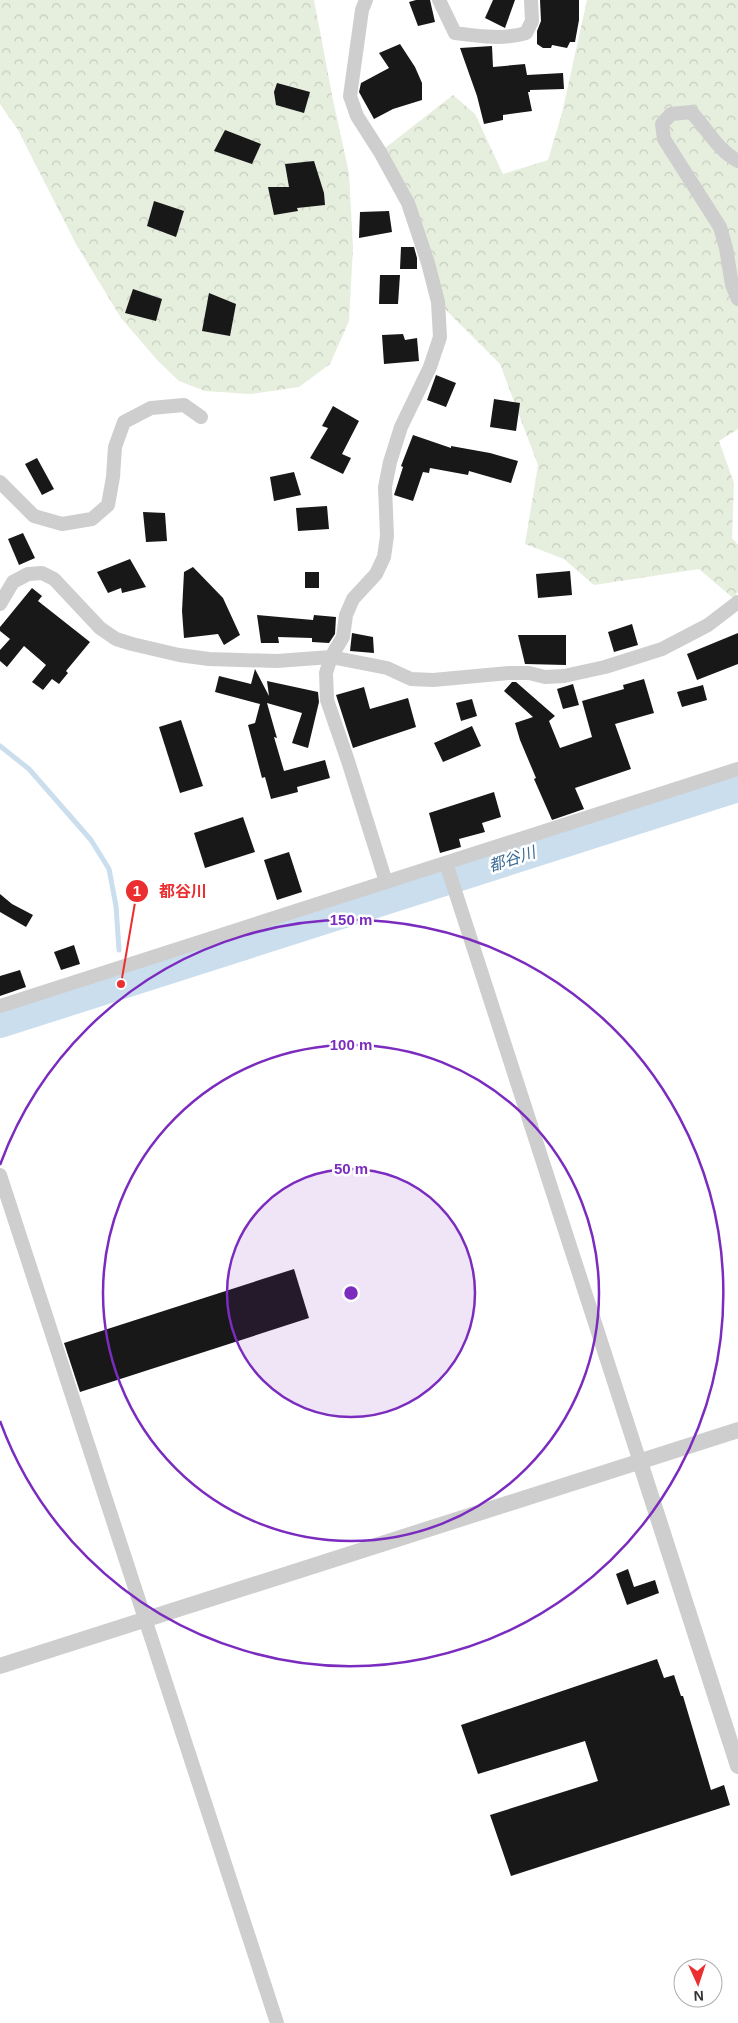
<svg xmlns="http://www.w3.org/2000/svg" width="738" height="2023" viewBox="0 0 738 2023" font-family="Arial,'Noto Sans JP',sans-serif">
<defs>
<pattern id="forest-crowns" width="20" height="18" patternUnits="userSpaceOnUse" patternTransform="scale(1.25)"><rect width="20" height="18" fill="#e6eede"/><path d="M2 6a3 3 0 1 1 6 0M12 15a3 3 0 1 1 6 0" fill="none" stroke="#c6cdbf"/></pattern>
</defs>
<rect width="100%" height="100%" fill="#fff"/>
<g fill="url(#forest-crowns)">
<path d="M0 0H314L333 100 349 173 353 248 349 321 330 364 299 387 251 394 205 391 179 381 158 361 121 318 76 244 18 130 0 104Z"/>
<path d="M587 0H738V429L719 441 734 483 732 538 738 545V592L733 598 699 569 594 585 564 559 525 544 538 465 500 364 438 302 428 263 380 152 453 95 475 114 503 174 548 160 562 113Z"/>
</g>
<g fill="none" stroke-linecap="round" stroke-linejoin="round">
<path stroke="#cadeee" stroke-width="5" d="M0 746 29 769 91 840 109 869 116 906 119 950"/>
<path stroke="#cadeee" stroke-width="30" d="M0 1023 738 787"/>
</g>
<g fill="#181818">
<path d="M416 0H430L435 22 418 26 409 2Z"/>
<path d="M493 0H515L505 28 485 18Z"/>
<path d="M540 0H579V20L575 42H570L567 48 552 45 551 48H543L537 44V31L541 21Z"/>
<path d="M400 44 415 67 422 83V100L393 109 374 119 359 92 361 83 389 68 379 53Z"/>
<path d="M492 46 493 67 525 64 527 75 563 73 564 89 530 90V92H528L532 111 503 115V120L484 124 477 96 460 48Z"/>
<path d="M277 83 310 92 304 113 276 105 274 92Z"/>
<path d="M225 130 261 144 252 164 214 151Z"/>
<path d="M314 161 324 193 325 205 297 208 298 211 274 215 268 187H289L285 164Z"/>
<path d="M154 201 184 211 176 237 147 226Z"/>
<path d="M389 211 392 232 359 238 360 212Z"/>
<path d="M401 247H414L417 258V269H400Z"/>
<path d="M380 275H400L398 304H379Z"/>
<path d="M133 289 162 299 156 321 125 313Z"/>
<path d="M209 293 236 304 230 336 202 331Z"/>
<path d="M403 334 405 340 417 338 419 361 384 364 382 335Z"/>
<path d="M436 375 456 383 446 407 427 400Z"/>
<path d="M494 399 520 403 516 431 490 427Z"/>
<path d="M333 406 359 421 342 454 351 458 343 474 310 458 328 428 322 426Z"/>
<path d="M413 435 451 448V446L490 453 518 461 511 483 469 471 468 475 430 468 429 473 423 472 413 501 394 495 403 467 401 466Z"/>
<path d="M37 458 54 489 42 495 25 464Z"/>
<path d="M294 472 301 495 274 501 270 477Z"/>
<path d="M327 506 329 529 298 531 296 508Z"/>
<path d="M143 512 165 513 167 541 146 542Z"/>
<path d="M23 533 35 558 19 565 8 539Z"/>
<path d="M130 559 146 587 122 593 121 588 108 593 97 572Z"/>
<path d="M193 567 223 598 240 635 224 645 218 634 184 638 182 611 184 572Z"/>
<path d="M570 571 572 595 538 598 536 574Z"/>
<rect x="305" y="572" width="14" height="16"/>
<path d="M32 588 42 596 38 601 90 642 66 671 68 673 59 684 52 679 43 690 32 682 46 665 24 646 7 667 0 661V650L10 639 0 631V627Z"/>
<path d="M257 615 313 620 314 615 336 617 335 634 329 643 312 642V638L278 637 279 643H261Z"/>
<path d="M632 624 638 645 614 652 608 632Z"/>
<path d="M352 633 373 637 374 653 350 651Z"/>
<path d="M738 633V664L697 680 687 654Z"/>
<path d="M518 635H566V665L525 664Z"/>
<path d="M255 669 269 696 267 681 318 692 319 702 308 748 292 743 302 713 267 703 277 738 274 737 284 771 325 760 330 778 297 787 298 792 271 799 265 777 262 778 248 725 255 723 260 704 215 692 219 676 251 684Z"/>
<path d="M644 679 654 713 615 724 631 769 575 788 584 809 552 820 534 779 536 778 520 740 515 723 533 717 504 691 512 682H516L555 716 549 721 560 748 592 737 582 701 624 689 623 685Z"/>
<path d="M573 684 579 705 563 709 557 689Z"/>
<path d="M703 685 707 700 682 707 677 692Z"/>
<path d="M364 687 370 709 408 698 416 727 353 748 336 695Z"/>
<path d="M472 699 477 716 461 721 456 703Z"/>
<path d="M181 720 203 786 180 793 159 727Z"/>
<path d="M472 726 481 746 443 762 434 743Z"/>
<path d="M494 792 501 817 482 823 485 832 459 839 461 847 440 853 429 813Z"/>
<path d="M243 817 255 852 205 868 194 833Z"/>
<path d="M289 852 302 892 277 900 264 860Z"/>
<path d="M0 894 12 904 33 915 26 927 0 912Z"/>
<path d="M74 945 80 964 61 970 54 952Z"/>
<path d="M20 970 26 987 0 996V976Z"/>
<path d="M294 1269 309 1318 80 1392 64 1343Z"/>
<path d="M628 1569 634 1587 655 1580 659 1593 627 1605 616 1574Z"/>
<path d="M657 1659 664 1678 674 1675 681 1696H683L711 1790 724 1785 730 1805 511 1876 490 1815 598 1781 585 1741 478 1774 461 1725Z"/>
</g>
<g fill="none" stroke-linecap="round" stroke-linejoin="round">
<g stroke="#cecece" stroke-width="14">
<path d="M366 0 362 10 350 96 357 116 380 152 408 203 428 263 438 302 440 337 430 367 401 427 390 462 385 487 387 536 384 557 376 574 353 599 346 615 343 637 331 657 326 673 327 700 348 761 386 882"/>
<path d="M439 0 455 33C478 36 503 40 526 33L532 21 531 0"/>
<path d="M738 161C717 150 707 128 691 112L671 114 662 124 664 139 720 227 726 248 732 285 738 299"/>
<path d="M0 482 34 516 62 524 92 519 108 505 113 477 115 447 124 422 151 408 184 405 201 417"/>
<path d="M0 604 13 582 28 574 42 573 54 579 100 628 116 639 132 644 179 655 209 659 277 661 331 657 387 668 411 679 433 680 509 673H529L545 677 564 676 605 667 662 649 708 625 738 602"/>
<path d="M446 863 640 1462"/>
<path d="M0 1006 738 769"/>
<path d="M0 1175 277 2023"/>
</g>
<g stroke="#cecece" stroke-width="16">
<path d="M640 1462 738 1766"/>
<path d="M0 1666 738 1430"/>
</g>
</g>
<circle cx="351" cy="1293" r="124" fill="#7b2cbf" fill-opacity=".12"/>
<g fill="none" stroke="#7b2cbf" stroke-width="2.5">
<circle cx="351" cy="1293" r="124"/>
<circle cx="351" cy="1293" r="248"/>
<path d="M0 1165A373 373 0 1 1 0 1421"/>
</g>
<g text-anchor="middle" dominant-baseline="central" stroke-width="5" stroke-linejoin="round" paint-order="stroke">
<g font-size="16" font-style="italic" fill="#3b6d96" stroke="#fff">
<text transform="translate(512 859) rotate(-18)">都谷川</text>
</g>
</g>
<circle cx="351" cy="1293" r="8" fill="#7b2cbf" stroke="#fff" stroke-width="2.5"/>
<g font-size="15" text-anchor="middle" font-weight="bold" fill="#7b2cbf" stroke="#fff" stroke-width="5" stroke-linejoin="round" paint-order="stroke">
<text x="351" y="925">150 m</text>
<text x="351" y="1050">100 m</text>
<text x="351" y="1174">50 m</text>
</g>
<path fill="none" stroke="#eb2f31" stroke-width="2" d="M121 984L137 891"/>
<g fill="#eb2f31" stroke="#fff" stroke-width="2">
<circle cx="121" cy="984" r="5"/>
<circle cx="137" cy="891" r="12"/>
</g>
<g font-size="15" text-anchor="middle" font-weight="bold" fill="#fff">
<text x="137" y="896">1</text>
</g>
<g font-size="16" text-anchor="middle" font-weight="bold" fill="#eb2f31" stroke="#fff" stroke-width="5" stroke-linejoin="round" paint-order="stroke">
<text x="183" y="897">都谷川</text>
</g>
<g transform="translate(698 1983) rotate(177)"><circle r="24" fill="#ffffff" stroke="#adadad"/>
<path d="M0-4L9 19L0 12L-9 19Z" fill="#eb2f31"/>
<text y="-8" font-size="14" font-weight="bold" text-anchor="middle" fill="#313131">N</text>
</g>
</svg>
